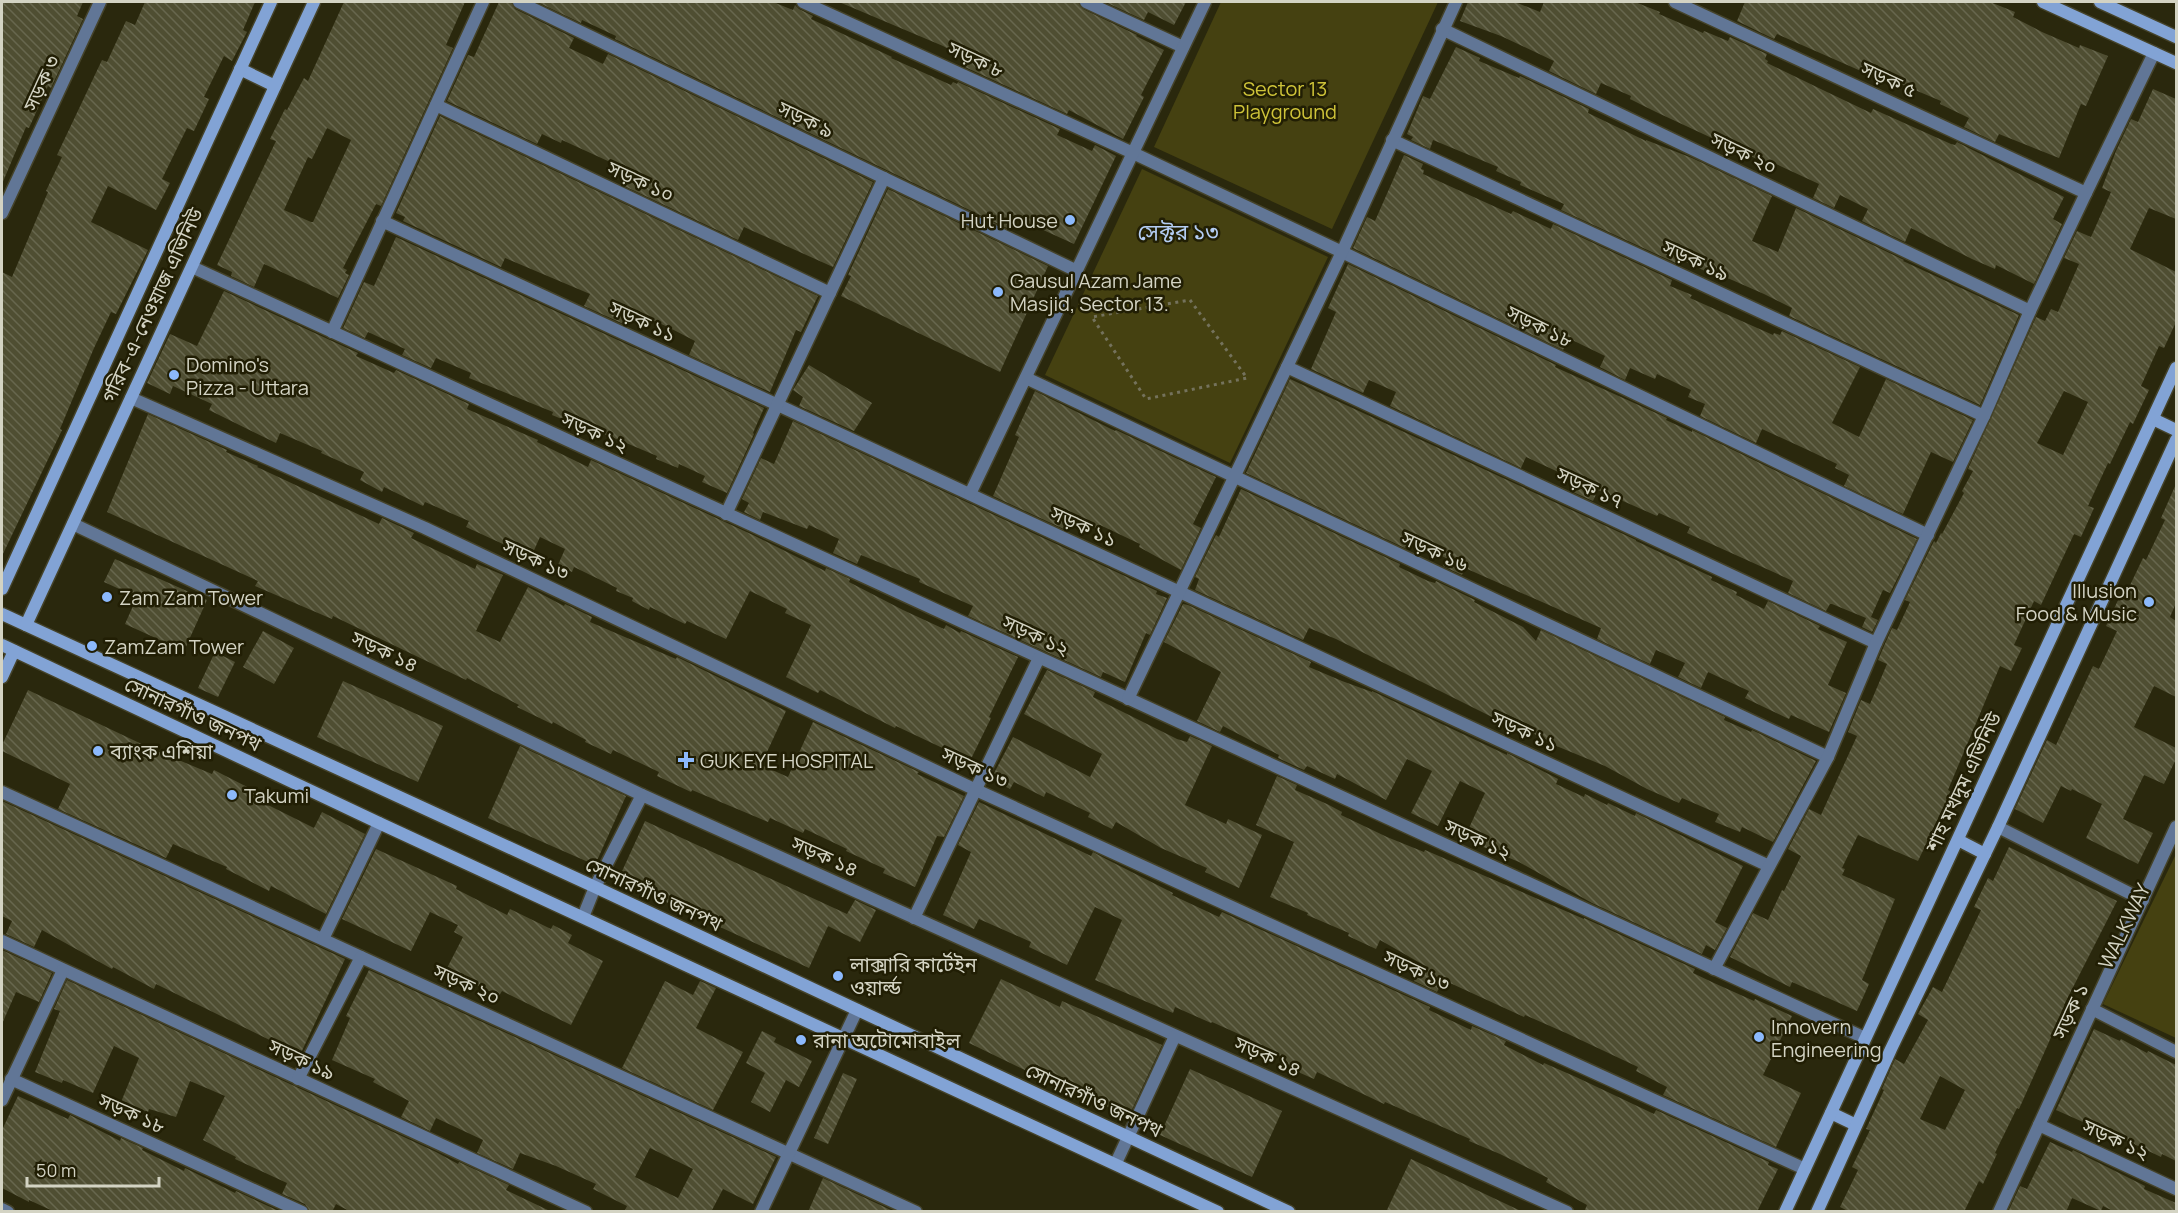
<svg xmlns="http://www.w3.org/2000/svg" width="2178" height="1213" viewBox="0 0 2178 1213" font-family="Manrope,'Noto Sans Bengali',sans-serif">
<defs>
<pattern id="building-back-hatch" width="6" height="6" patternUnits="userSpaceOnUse" patternTransform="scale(1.5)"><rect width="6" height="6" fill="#4f4e32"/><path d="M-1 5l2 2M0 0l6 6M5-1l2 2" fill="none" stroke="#67674e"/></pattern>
</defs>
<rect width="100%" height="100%" fill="#2a280d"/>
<g fill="#454111">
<path d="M1221 2H1438L1332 229 1154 147Z"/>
<path d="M1142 169 1328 257 1230 463 1045 375Z"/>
<path d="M2176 854V1038L2103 1004Z"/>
</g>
<g fill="url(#building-back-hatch)" fill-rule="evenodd">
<path d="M2 2H83L77 16 83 19 51 88 48 86 29 128 26 127 2 184Z"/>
<path d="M145 2H255L243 30 247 32 232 61 224 56 204 97 209 99 194 131 187 128 162 179 170 183 156 210 108 186 91 222 148 250 116 314 111 312 94 348 60 429 62 430 2 556V272L12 277 48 192 46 191 62 157 57 155 102 60 107 62 126 21 135 25Z"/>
<path d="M344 2H465L446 45 453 48 381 206 376 204 343 268 347 270 345 273 349 275 338 298 264 264 254 287 231 276 232 272 217 265 276 141 270 139 285 109 287 110 304 78 308 81ZM327 128 351 140 313 222H311L284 210 308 157 312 159Z"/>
<path d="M499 2H511L515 9 574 38 569 48 603 64 608 54 873 182 833 267 744 227 738 240 620 184 626 171 620 169 621 167 562 140 561 143 542 134 537 144 447 101 468 55 474 57Z"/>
<path d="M537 2H773L793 10 795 5 799 9 813 16 811 19 892 57 891 58 951 85 953 82 957 84 958 82 1060 129 1057 135 1092 151 1095 145 1116 156 1074 244 1017 218 1011 230 615 39 616 36 582 20 581 23Z"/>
<path d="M839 2H1078L1083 9 1137 35 1136 36 1164 50 1141 95 1144 97 1123 139 1069 110 1067 114 965 67 968 60 943 46Z"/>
<path d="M1105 2H1186L1174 25 1148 12 1144 20Z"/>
<path d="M1468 2H1515L1540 12 1544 2H1635L1660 12 1659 14 1703 33 1704 31 1728 41 1730 37 1767 54 1765 59 1768 61 1767 63 1827 92 1871 113 1873 109 1951 144 1955 145 1957 142 2064 197 2053 219 2062 224 2034 284 1996 265 1995 269 1972 259 1911 228 1905 242 1862 221 1868 209 1840 195 1834 208 1813 198 1819 184 1776 164 1774 167 1656 112 1630 99 1631 96 1601 83 1596 94 1549 71 1554 61 1501 36 1460 21Z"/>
<path d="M1745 2H1990L2015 12 2013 17 2042 32 2079 48 2080 45 2108 56 2086 106 2081 104 2059 158 1999 134 1995 142 1964 127 1969 118 1940 104 1941 101 1896 82 1895 86 1777 34 1774 39 1737 21Z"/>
<path d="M1456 47 1480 58 1479 61 1519 78 1520 76 1589 109 1588 113 1646 141V140L1692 158 1772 196 1752 241 1778 252 1796 208 1904 260 1903 261 2019 315 1980 405 1789 316 1792 308 1764 294 1707 269 1705 271 1682 260 1680 265 1561 210 1564 204 1520 185 1521 182 1496 171 1498 167 1433 140 1430 149 1411 140 1413 137 1407 134 1423 96 1430 99Z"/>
<path d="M2153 89 2176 99V219L2149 208 2130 249 2176 272V322L2164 348 2159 346 2141 386 2149 390 2133 424 2130 422 2110 464 2108 463 2088 506 2094 508 2081 537 2074 534 2041 605 2034 601 2014 645 2022 648 2011 671 2000 666 1948 790 1951 792 1918 861 1858 835 1842 868 1845 869 1842 875 1895 899 1862 980 1869 984 1857 1011 1792 982 1790 987 1730 957 1753 913 1768 920 1782 890 1784 891 1801 856 1788 849 1809 809 1821 815 1857 736 1848 732 1861 700 1870 704 1887 664 1878 660 1884 646 1892 628 1897 630 1910 602 1905 600 1934 541 1936 543 1941 533 1942 534 1964 493 1962 491 1973 471 1968 469 2036 317 2045 321 2051 309 2058 312 2079 264 2064 258 2077 231 2091 237 2111 192 2102 188 2116 151 2131 119 2138 122ZM2064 391 2088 402 2063 455 2037 443Z"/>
<path d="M440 116 818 296 801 332 796 330 770 392 689 355 695 341 668 327 634 312 628 326 584 306 590 294 505 258 501 267 403 221 405 217 396 213Z"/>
<path d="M1404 155 1423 164 1421 169 1424 170 1423 174 1511 214 1513 211 1551 229 1553 224 1672 280 1670 286 1692 295 1690 298 1773 335 1774 333 1780 335 1782 331 1860 367 1832 423 1859 437 1886 379 1973 420 1953 462 1931 452 1903 514 1844 486 1849 475 1835 468 1837 464 1810 451 1762 429 1756 443 1700 416 1705 404 1688 397 1691 390 1657 374 1655 379 1630 368 1625 380 1600 367 1605 356 1568 338 1563 350 1355 249 1353 248 1367 217 1375 221Z"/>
<path d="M888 189 1048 266 1000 372 841 296 851 276 848 275Z"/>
<path d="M396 237 764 408 753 433 754 434 727 493 702 482 705 476 679 464 678 468 656 459 657 456 631 445 575 422 574 424 552 415 553 412 469 378 471 373 436 358 431 368 402 355 405 349 368 332 365 338 343 328 364 282 374 286Z"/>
<path d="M1348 264 1556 365 1555 367 1667 418 1666 420 1692 432V430L1917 539 1890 593 1883 590 1871 617 1878 620 1872 632 1862 627 1866 618 1832 604H1830L1826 611 1788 593 1793 581 1687 533 1690 527 1659 513 1657 516 1598 490 1593 501 1573 492 1577 481 1554 470 1526 457 1521 468 1390 406 1396 392 1369 380 1363 393 1311 369 1336 312 1328 308Z"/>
<path d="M224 291 358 353 356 356 394 373 396 370 469 404 467 409 538 440 537 442 588 467 591 460 753 535 825 571 826 568 850 579 849 582 903 610 944 629 946 625 960 633 961 631 1018 657 989 717 991 718 970 761 896 726 895 728 820 690 818 693 786 677 811 625 785 613 787 609 750 591 726 639 687 621 685 624 650 607 649 610 632 601 633 598 616 591 617 588 574 567 572 572 558 565 565 549 540 537 531 557 466 527 469 521 425 502 423 506 384 487 382 492 360 480 364 472 321 453 322 451 280 433 276 443 209 410 212 404 173 386 170 394 147 383 170 334 197 346Z"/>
<path d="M809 365 872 403 854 431 799 406 803 397 793 390Z"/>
<path d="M1290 379 1636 540V541L1712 577 1711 580 1737 592 1736 595 1764 609 1768 601 1820 626 1818 629 1847 642 1828 685 1846 693 1829 732 1791 715 1789 719 1745 698 1749 691 1708 672 1701 688 1678 677 1685 663 1656 650 1650 664 1597 639 1601 628 1465 568 1462 575 1443 566 1446 558 1414 543H1410L1407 549 1246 473Z"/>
<path d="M1035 391 1115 431 1116 430 1216 477 1193 524 1201 528 1181 570 1139 547 1140 544 1100 525 1098 529 1075 517 1068 531 993 496 1019 437 1015 435Z"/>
<path d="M148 414 227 450 226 452 258 466 257 467 379 524 382 518 414 533 411 538 475 569 477 564 503 575 476 631 500 642 528 587 564 606 565 604 592 617 590 622 676 659 677 657 786 711 761 765 788 777 813 722 919 772 917 774 964 796 944 837 937 836 915 887 883 873 885 869 846 851 847 849 805 829 803 833 770 818 768 822 692 790 691 792 657 776 659 772 613 750 611 754 585 742 586 740 553 722 552 724 517 707 519 705 467 678 466 680 333 616 332 619 255 586 258 581 107 512Z"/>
<path d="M793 421 1157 591 1156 594 1167 598 1150 635 1146 633 1125 682 1103 672 1101 677 968 616 973 606 919 582 920 579 861 555 857 564 833 553 839 539 809 525 807 529 763 512 760 520 744 512 749 503 742 499 761 458 774 464Z"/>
<path d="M2176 484V603L2170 617 2176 621V697L2154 686 2134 727 2176 748V759L2164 784 2144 775 2123 819 2153 833 2138 864 2086 838 2102 804 2072 789 2071 791 2061 786 2043 823 2015 809 2047 740 2056 745 2093 666 2099 669 2117 631 2106 626 2119 598 2123 600 2143 558 2146 560 2165 520 2161 518Z"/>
<path d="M1241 489 1400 564 1399 567 1428 581 1435 583 1436 581 1475 600 1474 602 1523 627 1536 641 1541 630 1725 717 1724 720 1751 732 1752 730 1816 761 1773 842 1742 827 1740 832 1715 822 1719 814 1682 798 1679 803 1647 789 1605 766 1554 745V743L1528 731 1530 725 1495 709 1492 717 1336 639 1309 628 1303 640 1195 590 1199 579 1195 577 1216 535 1219 537Z"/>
<path d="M115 559 207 600 184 651 125 624 137 597 104 582Z"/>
<path d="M1183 604 1188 605 1311 662 1309 667 1342 681 1372 692V691L1507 755V753L1529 764 1558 779 1556 784 1584 797 1585 794 1607 805 1608 803 1635 816 1636 813 1743 866 1715 922 1727 928 1715 950 1706 945 1702 954 1592 903 1519 862 1464 839 1485 793 1460 781 1438 826 1411 813 1432 771 1407 759 1386 800 1337 774 1335 779 1307 766 1304 770 1278 758 1279 755 1223 726 1220 732 1197 721 1221 672 1164 642Z"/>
<path d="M263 631 294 648 274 684 243 667Z"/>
<path d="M215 652 235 662 218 697 198 688Z"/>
<path d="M1047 670 1095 692 1093 697 1177 739 1187 742 1190 736 1212 746 1185 805 1226 824 1228 819 1262 835 1239 888 1205 872 1207 868 1161 848 1116 822 1112 829 1088 817 1090 813 1046 792 1044 797 1014 782 1010 789 991 779 1013 737 1090 777 1102 754 1024 714Z"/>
<path d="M343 681 443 726 418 782 317 737Z"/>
<path d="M28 690 150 748 212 774 214 770 257 792 254 798 314 828 322 812 365 834 326 914 271 886 269 891 226 869 227 867 173 844 166 858 58 809 70 784 2 751V745Z"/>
<path d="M520 746 626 796 595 865 488 818Z"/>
<path d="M1277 776 1297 785 1295 790 1327 804 1342 812 1341 815 1387 837 1424 852 1425 850 1584 919V918L1695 969 1693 973 1714 983 1754 1001 1755 999 1792 1016 1763 1075 1801 1093 1776 1147 1663 1095 1667 1087 1636 1071 1638 1067 1566 1033 1525 1015 1524 1017 1450 983 1448 987 1441 984 1437 992 1414 981 1422 964 1380 940 1376 949 1348 936 1349 933 1307 915 1308 913 1270 897 1294 842 1256 825Z"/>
<path d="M2 801 345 959 300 1055 156 984 154 989 113 967 112 969 42 930 34 947 6 934 12 921 2 916Z"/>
<path d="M979 802 1091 856 1093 852 1106 859 1173 893 1172 895 1219 917 1222 912 1288 942 1430 1007 1429 1010 1471 1030 1472 1026 1506 1041 1504 1045 1543 1065 1544 1063 1576 1077 1654 1114 1656 1110 1769 1162 1768 1165 1778 1169 1757 1212H1584L1587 1205 1546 1182 1548 1178 1500 1154 1469 1141 1470 1139 1385 1102 1384 1104 1317 1072 1314 1079 1282 1065 1285 1058 1249 1042 1250 1039 1212 1022 1211 1023 1175 1007 1173 1013 1095 980 1122 920 1095 907 1067 965 1029 947 1031 942 979 919 974 929 943 915 971 852 958 845Z"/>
<path d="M645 821 847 914 855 900 876 910 860 942 828 926 809 968 618 880Z"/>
<path d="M2009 847 2117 901 2064 1005 2065 1006 2019 1109 2017 1108 1995 1153 1997 1154 1983 1184 1979 1181 1964 1212H1850L1840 1207 1858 1170 1852 1167 1870 1130 1866 1129 1884 1090 1882 1089 1895 1059 1904 1064 1928 1020 1918 1014 1933 987 1942 992 1981 910 1974 907 1988 878 1993 881ZM1940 1076 1965 1090 1945 1130 1920 1119Z"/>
<path d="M376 849 457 886 456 889 507 915 510 909 551 929 553 925 572 935 568 943 603 961 571 1025 502 991 499 996 446 970 463 937 454 932 458 925 430 912 411 951 342 919Z"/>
<path d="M2 950 52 973 39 1002 16 992 2 1024Z"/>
<path d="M369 970 776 1157 753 1204 723 1189 711 1212H624L627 1206 593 1189 596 1184 556 1166 520 1153 513 1169 477 1153 483 1140 436 1118 430 1131 401 1117 409 1101 373 1082 375 1079 332 1060 350 1018 346 1016ZM650 1148 693 1169 678 1198 635 1177Z"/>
<path d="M1001 979 1060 1007 1062 1001 1162 1045 1129 1116 1031 1073 969 1043Z"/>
<path d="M67 980 436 1152 458 1164 459 1162 509 1185 506 1190 552 1212H351L336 1204 332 1212H310L305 1204 282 1194 287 1183 235 1159 236 1157 203 1140 225 1096 190 1081 176 1117 149 1109 148 1112 121 1102 139 1058 114 1046 93 1093 63 1080 62 1083 35 1072 60 1011 54 1009Z"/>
<path d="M665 981 693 995 700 981 716 988 696 1028 743 1052 713 1110 622 1068Z"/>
<path d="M2094 1029 2120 1041 2121 1039 2147 1053 2148 1051 2176 1065V1161L2162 1154 2161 1157 2084 1120 2083 1122 2056 1110Z"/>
<path d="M762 1031 776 1038 774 1042 812 1061 799 1087 786 1080 770 1112 751 1102 765 1073 746 1063Z"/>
<path d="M1190 1069 1282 1111 1252 1177 1160 1135Z"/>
<path d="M843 1073 857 1079 828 1144 814 1138Z"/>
<path d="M18 1096 68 1119 70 1115 120 1141 121 1138 143 1148 142 1150 184 1171 185 1168 235 1193 236 1191 281 1212H55L29 1200V1202L2 1188V1130Z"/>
<path d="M2050 1142 2072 1152 2073 1150 2145 1186 2144 1189 2176 1203V1212H2115L2103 1206 2101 1211 2072 1198 2066 1212H2008L2020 1186 2027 1189Z"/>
<path d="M1411 1159 1523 1212H1386Z"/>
<path d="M823 1178 895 1212H808Z"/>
</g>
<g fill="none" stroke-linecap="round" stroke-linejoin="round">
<defs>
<g id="street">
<path d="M519 2 1077 271"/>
<path d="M803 2 1133 153 1342 252 1928 535"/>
<path d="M1086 2 1183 47"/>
<path d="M1675 2 2086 193"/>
<path d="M1442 29 2030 311"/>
<path d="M436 105 830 293"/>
<path d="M1392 140 1984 416"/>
<path d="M2 213 100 2"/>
<path d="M382 221 1769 866"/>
<path d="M192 267 1865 1038"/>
<path d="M332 332 483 2"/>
<path d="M1287 367 1876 643"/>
<path d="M1026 378 1828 757"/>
<path d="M131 398 425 528 976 790 1805 1169"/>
<path d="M970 494 1205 2"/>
<path d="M726 514 884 178"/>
<path d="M73 524 642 795 1567 1212"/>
<path d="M1128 699 1342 252 1456 2"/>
<path d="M2 792 916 1212"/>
<path d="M1998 827 2143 900"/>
<path d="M583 917 595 887 642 795"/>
<path d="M914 918 1039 658"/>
<path d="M323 939 379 823"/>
<path d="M2 941 586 1212"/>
<path d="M1714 969 1828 757 1876 643 1984 416 2030 311 2086 193 2154 53"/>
<path d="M2092 1009 2176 1052"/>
<path d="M11 1079 302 1212"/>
<path d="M298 1079 361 957"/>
<path d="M2 1100 63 970"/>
<path d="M2039 1125 2176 1189"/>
<path d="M1116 1163 1175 1036"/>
<path d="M2 1209 8 1212"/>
<path d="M761 1212 857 1010"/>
<path d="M1999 1212 2176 827"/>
</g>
<g id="secondary">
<path d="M2043 2 2176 63"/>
<path d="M2100 2 2176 37"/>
<path d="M240 69 275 86"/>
<path d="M2153 419 2176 430"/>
<path d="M2 589 271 2"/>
<path d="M2 614 595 887 1289 1212"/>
<path d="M26 625 314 2"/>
<path d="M2 645 379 823 1218 1212"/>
<path d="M2 677 14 651"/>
<path d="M1958 840 1985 854"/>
<path d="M1831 1113 1856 1125"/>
<path d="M1785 1212 2176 368"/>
<path d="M1817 1212 1891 1049 1998 827 2176 440"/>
</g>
</defs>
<use href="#street" stroke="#45432a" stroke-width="15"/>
<use href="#secondary" stroke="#45432a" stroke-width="15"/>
<path stroke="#74725c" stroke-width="3" stroke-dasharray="3 4.5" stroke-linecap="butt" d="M1190 300 1247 378 1146 399 1092 317Z"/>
<use href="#street" stroke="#617696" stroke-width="12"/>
<use href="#secondary" stroke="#82a3d5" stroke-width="12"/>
</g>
<g fill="#8cb9fc" stroke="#211e04" stroke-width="2">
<circle cx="1070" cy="220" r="6"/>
<circle cx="998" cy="292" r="6"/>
<circle cx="174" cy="375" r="6"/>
<circle cx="107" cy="597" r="6"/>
<circle cx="2149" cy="602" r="6"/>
<circle cx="92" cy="646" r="6"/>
<circle cx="98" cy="751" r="6"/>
<path d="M683 751h6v6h6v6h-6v6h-6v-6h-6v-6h6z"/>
<circle cx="232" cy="795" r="6"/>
<circle cx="838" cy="976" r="6"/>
<circle cx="1759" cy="1037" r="6"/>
<circle cx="801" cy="1040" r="6"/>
</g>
<g text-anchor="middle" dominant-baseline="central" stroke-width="5" stroke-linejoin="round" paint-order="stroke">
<g font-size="20" fill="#d3d3c3" stroke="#211e04">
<text transform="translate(976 59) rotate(25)">সড়ক ৮</text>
<text transform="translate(1889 79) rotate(25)">সড়ক ৫</text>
<text transform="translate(41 83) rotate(-65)">সড়ক ৩</text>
<text transform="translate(806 119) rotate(26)">সড়ক ৯</text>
<text transform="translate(1744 153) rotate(26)">সড়ক ২০</text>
<text transform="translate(641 181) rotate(25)">সড়ক ১০</text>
<text transform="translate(1696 260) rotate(25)">সড়ক ১৯</text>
<text transform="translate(152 305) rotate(-65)">গরিব-এ-নেওয়াজ এভিনিউ</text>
<text transform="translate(643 321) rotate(25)">সড়ক ১১</text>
<text transform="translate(1540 326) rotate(26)">সড়ক ১৮</text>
<text transform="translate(595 432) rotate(25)">সড়ক ১২</text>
<text transform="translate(1590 487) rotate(25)">সড়ক ১৭</text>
<text transform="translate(1084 526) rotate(25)">সড়ক ১১</text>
<text transform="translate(1435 551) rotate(25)">সড়ক ১৬</text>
<text transform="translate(536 559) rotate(25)">সড়ক ১৩</text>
<text transform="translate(1036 635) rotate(25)">সড়ক ১২</text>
<text transform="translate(385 651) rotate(25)">সড়ক ১৪</text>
<text transform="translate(193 714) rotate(25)">সোনারগাঁও জনপথ</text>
<text transform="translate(1525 731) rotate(25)">সড়ক ১১</text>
<text transform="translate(975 767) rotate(25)">সড়ক ১৩</text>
<text transform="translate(1963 782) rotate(-65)">শাহ মখদুম এভিনিউ</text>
<text transform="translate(1478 839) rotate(25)">সড়ক ১২</text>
<text transform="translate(825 856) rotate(24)">সড়ক ১৪</text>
<text transform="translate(654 894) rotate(25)">সোনারগাঁও জনপথ</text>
<text transform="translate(2124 926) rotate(-64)">WALKWAY</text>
<text transform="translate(1417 970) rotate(25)">সড়ক ১৩</text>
<text transform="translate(467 984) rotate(25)">সড়ক ২০</text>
<text transform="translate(2070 1011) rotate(-65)">সড়ক ১</text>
<text transform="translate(1268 1056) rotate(24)">সড়ক ১৪</text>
<text transform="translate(302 1059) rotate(25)">সড়ক ১৯</text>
<text transform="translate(1094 1100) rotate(25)">সোনারগাঁও জনপথ</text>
<text transform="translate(132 1113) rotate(24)">সড়ক ১৮</text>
<text transform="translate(2116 1139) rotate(25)">সড়ক ১২</text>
</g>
<g font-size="20" fill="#cec339" stroke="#211e04">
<text x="1285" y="88">Sector 13<tspan x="1285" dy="23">Playground</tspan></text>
</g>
<g font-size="20" fill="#d3d3c3" stroke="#211e04" text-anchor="start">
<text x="1058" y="220" text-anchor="end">Hut House</text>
<text x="1010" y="280">Gausul Azam Jame<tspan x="1010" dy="23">Masjid, Sector 13.</tspan></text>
<text x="186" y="364">Domino's<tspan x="186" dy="23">Pizza - Uttara</tspan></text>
<text x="2137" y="590" text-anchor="end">Illusion<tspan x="2137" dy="23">Food &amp; Music</tspan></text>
<text x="119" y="597">Zam Zam Tower</text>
<text x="104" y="646">ZamZam Tower</text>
<text x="110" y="751">ব্যাংক এশিয়া</text>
<text x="700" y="760">GUK EYE HOSPITAL</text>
<text x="244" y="795">Takumi</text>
<text x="850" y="964">লাক্সারি কার্টেইন<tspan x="850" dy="23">ওয়ার্ল্ড</tspan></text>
<text x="1771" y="1026">Innovern<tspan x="1771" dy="23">Engineering</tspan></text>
<text x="813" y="1040">রানা অটোমোবাইল</text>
</g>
<g font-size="22" fill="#b4cdf3" stroke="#211e04">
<text x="1178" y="232">সেক্টর ১৩</text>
</g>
</g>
<rect width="2178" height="1213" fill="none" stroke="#d3d3c3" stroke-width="6"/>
<path d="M27 1177v9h132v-9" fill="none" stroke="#d3d3c3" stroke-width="3"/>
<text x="36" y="1177" font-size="18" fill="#d3d3c3" stroke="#211e04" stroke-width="4.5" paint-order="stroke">50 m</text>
</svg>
